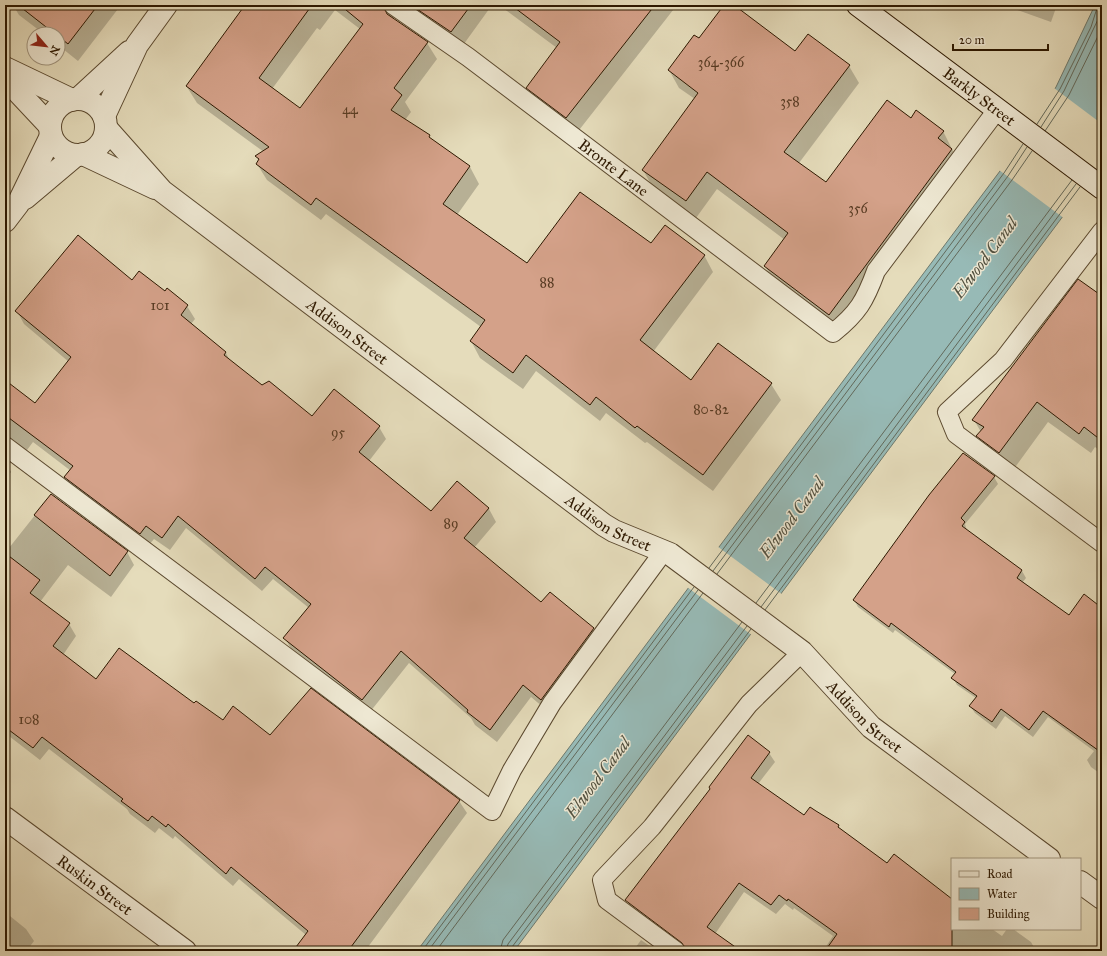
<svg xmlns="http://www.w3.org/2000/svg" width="1107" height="956" viewBox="0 0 1107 956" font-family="'IM FELL Great Primer',serif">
<rect width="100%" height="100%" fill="#e5dcbb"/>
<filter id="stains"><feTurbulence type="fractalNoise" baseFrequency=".005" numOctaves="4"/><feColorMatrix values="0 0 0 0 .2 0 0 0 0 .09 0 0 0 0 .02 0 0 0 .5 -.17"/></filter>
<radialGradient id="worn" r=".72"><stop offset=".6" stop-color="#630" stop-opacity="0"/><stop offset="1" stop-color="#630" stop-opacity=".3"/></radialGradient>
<path fill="#97bab6" stroke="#6d796d" d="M1095 5H1102V164L514 951H417L1000 171 1056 87Z"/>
<g fill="#e5dcbb">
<path d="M1054 88 1102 124V167L1065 219 999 170Z"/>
<path d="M717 546 783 595 753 636 687 587Z"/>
</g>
<g fill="#0003" fill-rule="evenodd">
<path d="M13 5H121L78 61 58 45V34H44L19 15Z"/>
<path d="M247 5H492L461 48 398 12 393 19 427 43 437 59 405 102 411 112 405 120 470 167 479 184 457 215 528 265 652 245 704 255 713 272 653 352 691 381 771 384 781 400 713 491 647 442 645 443 606 413 600 421 536 371 523 389 480 358 471 341 481 327 326 214 321 220 267 180 257 164 259 161 256 156 264 152 197 103 187 87ZM335 10 360 29 300 110 272 89 317 28 320 30Z"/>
<path d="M499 5H677L576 134 537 104 527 88 557 48Z"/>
<path d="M725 5H733L795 52 849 66 859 83 799 163 826 184 911 119 943 131 961 167 839 332 775 284 765 266 785 240 717 189 696 218 653 188 643 170 695 99 679 88 669 70 699 39Z"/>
<path d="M1003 5H1057L1051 22Z"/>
<path d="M133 281 165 292 167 290 187 306 195 319 191 324 226 353 230 361 261 386 312 417 379 427 386 439 369 461 431 513 457 482 489 509 496 522 474 548 542 604 593 629 601 642 549 712 531 697 497 742 475 725 471 718 409 663 370 712 292 651 285 638 309 608 273 579 262 591 186 528 170 550 154 539 148 546 73 490 65 477 71 471 33 442 24 454 5 452V381L35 404 69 362 24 324 17 311Z"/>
<path d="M1102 298V452L1095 447 1091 453 1048 422 1011 473 989 456 978 436 981 432 974 420Z"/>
<path d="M5 462 11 472 5 480Z"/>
<path d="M994 477 998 484 965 524 967 531 1022 571 1026 578 1022 583 1069 616 1102 609V775L1091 767 1087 760 1094 751 1048 717 1033 737 1005 716 996 729 975 713 970 706 976 698 957 685 953 678 955 674 895 630 893 633 858 607 854 600Z"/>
<path d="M51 495 127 552 134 565 111 597 68 565 40 602 69 624 76 636 63 655 96 680 194 704 223 721 459 801 467 813 365 951H306V935L239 879 233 886 175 836 173 839 159 828 155 833 130 814 127 809 49 749 40 760 5 733V553Z"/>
<path d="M769 753 775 762 758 784 804 816 838 826 841 831 888 865 894 855 915 870 919 876 952 900V929H992L1002 936 1007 929H1013L1031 942 1036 951H823L833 936 794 908 793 910 785 904 776 914 744 892 715 934 739 951H686L632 910 627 901Z"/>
<path d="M5 912 26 929 34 941 28 949 31 951H5Z"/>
<path d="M641 940 657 951H633Z"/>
</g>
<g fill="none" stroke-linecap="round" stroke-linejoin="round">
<g stroke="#62695b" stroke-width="1">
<path d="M1037 124 1060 89 1091 27 1098 5"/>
<path d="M1041 127 1064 91 1102 11"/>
<path d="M1045 131 1069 95 1102 28"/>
<path d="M709 568 1004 173 1023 144"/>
<path d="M713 571 1008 176 1027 147"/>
<path d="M717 574 1012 180 1032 151"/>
<path d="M756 603 1072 180"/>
<path d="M761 607 1076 184"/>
<path d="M765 610 1080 187"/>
<path d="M422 951 694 587"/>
<path d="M428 951 698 590"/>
<path d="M436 951 703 593"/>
<path d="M500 951 503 940 742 622"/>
<path d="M506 951 508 944 747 626"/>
<path d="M511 951 512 947 751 629"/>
</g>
</g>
<g fill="#d4a189" stroke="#2d1800">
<path d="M18 5H98L68 44 58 36V34H55Z"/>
<path d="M245 5H312L259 78 300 108 363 24 340 5H383L387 14 428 42 394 88 402 95 391 110 430 135 429 137 470 166 443 204 527 263 580 192 651 243 665 225 705 255 640 340 691 380 718 343 772 383 703 475 637 426 635 428 596 397 590 405 526 355 513 373 470 341 485 320 316 198 311 205 256 164 259 159 255 156 269 147 186 86Z"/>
<path d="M411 5H471L451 32Z"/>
<path d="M511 5H655L566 118 526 88 560 42Z"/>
<path d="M724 5H734L795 51 808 34 850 65 784 152 826 182 887 100 911 118 916 110 944 131 938 138 952 149 829 315 764 266 788 233 707 172 686 201 642 170 698 93 668 70 694 35 699 38Z"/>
<path d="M78 235 132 280 139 271 165 291 167 288 188 305 181 315 226 352 224 355 262 385 269 381 312 416 334 389 380 426 359 452 431 511 457 481 489 508 464 538 541 602 550 592 594 628 541 700 523 685 490 730 467 712 468 710 401 651 362 700 283 638 311 604 265 567 255 579 178 516 162 538 146 526 140 534 64 477 73 466 5 415V380L35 403 71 357 15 311Z"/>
<path d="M1078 279 1102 296V441L1084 427 1079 434 1037 402 999 453 976 436 984 427 972 420Z"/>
<path d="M963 453 995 476 961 518 965 522 962 526 1022 570 1017 578 1069 615 1084 594 1102 608V753L1043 711 1029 730 1001 709 992 722 969 706 977 696 951 678 956 672 891 623 889 627 853 600 929 495Z"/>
<path d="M51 494 128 551 110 576 34 515Z"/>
<path d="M5 553 40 580 30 593 70 623 53 646 96 679 119 648 194 703 196 701 223 720 233 706 270 735 311 688 460 800 348 951H293L308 931 231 867 226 874 168 824 166 827 152 816 148 821 121 801 123 799 42 737 33 748 5 727Z"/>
<path d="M748 735 770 752 751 778 804 815 810 807 816 811 839 825 838 827 887 863 894 854 952 899V951H825L837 934 788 899 787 901 779 895 771 905 739 883 707 927 741 951H686L682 943 625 900 710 789 709 787Z"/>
</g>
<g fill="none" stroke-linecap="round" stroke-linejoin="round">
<defs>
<g id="service">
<path id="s1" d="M393 5 468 57 833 333C858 313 865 301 876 271L997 110"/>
<path d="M1102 231 1003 360 947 412 956 434 1102 543"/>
<path d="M5 446 492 811 512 770 552 703 664 551"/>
<path d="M676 951 607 900 602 880 652 827 749 704 802 652"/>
</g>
<g id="minor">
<path d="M5 68 72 100"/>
<path d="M5 78 50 126"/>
<path d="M78 99 129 52"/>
<circle cx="78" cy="127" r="28"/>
<path d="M104 116 137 45 166 5"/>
<path id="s2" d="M106 128 162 191 604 525 614 531 670 554 802 652 871 727 1049 859"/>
<path d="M83 154 155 188"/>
<path d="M25 198 76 155"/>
<path d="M5 221 18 204 51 136"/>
<path id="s3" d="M5 818 185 951"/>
<path d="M1080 882 1102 898"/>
</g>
<g id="secondary">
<path id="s4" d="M858 5 1102 188"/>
</g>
</defs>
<use href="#service" stroke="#5b492f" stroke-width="20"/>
<use href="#minor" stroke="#5b492f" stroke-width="24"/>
<use href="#secondary" stroke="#2d1800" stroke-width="24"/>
<use href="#service" stroke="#eee8d3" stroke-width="18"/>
<use href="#minor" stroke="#eee8d3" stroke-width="22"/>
<use href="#secondary" stroke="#eee8d3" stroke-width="22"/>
</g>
<g text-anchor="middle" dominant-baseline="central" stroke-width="3" stroke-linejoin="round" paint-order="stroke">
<g font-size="14" fill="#573a22">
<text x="721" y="62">364-366</text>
<text x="790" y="101">358</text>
<text x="350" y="109">44</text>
<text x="858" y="208">356</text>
<text x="547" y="282">88</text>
<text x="160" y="305">101</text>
<text x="711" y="409">80-82</text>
<text x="338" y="432">95</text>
<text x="451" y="523">89</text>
<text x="29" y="719">108</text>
</g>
<g font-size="16" fill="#2d1800" stroke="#eee8d3">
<text stroke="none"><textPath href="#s4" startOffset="152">Barkly Street</textPath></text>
<text stroke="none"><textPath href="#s1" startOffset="274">Bronte Lane</textPath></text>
<text stroke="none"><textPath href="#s2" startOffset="317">Addison Street</textPath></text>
<text stroke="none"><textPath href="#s2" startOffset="641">Addison Street</textPath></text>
<text stroke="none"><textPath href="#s2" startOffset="965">Addison Street</textPath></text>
<text stroke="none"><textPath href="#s3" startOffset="112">Ruskin Street</textPath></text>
</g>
<g font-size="17" font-style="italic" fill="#525140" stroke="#eee8d3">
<text transform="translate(985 258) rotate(-53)">Elwood Canal</text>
<text transform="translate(792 518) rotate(-53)">Elwood Canal</text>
<text transform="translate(598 778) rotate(-53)">Elwood Canal</text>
</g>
</g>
<rect width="1107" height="956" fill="none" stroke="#e5dcbb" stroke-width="20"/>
<rect x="6" y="6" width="1095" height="944" fill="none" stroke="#2d1800" stroke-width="2"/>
<rect x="10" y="10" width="1087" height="936" fill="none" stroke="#2d1800"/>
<rect x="951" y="858" width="130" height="72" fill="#eee8d3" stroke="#a1957f"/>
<rect x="959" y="871" width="20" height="6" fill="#eee8d3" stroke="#a1957f"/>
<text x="987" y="878" font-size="12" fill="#2d1800">Road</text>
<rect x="959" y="888" width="20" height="12" fill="#97bab6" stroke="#a1957f"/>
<text x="987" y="898" font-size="12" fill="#2d1800">Water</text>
<rect x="959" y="908" width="20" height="12" fill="#d4a189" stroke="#a1957f"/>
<text x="987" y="918" font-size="12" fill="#2d1800">Building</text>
<g transform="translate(46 46) rotate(118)"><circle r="19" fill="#eee8d3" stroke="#a1957f"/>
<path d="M0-3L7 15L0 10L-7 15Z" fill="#8f2418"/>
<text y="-6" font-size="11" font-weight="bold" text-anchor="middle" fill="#2d1800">N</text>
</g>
<path d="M953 44v6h95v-6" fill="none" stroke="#2d1800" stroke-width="2"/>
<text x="959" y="44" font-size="12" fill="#2d1800" stroke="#eee8d3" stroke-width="3" paint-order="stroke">20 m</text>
<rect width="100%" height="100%" filter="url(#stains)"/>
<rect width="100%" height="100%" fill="url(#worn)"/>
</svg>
